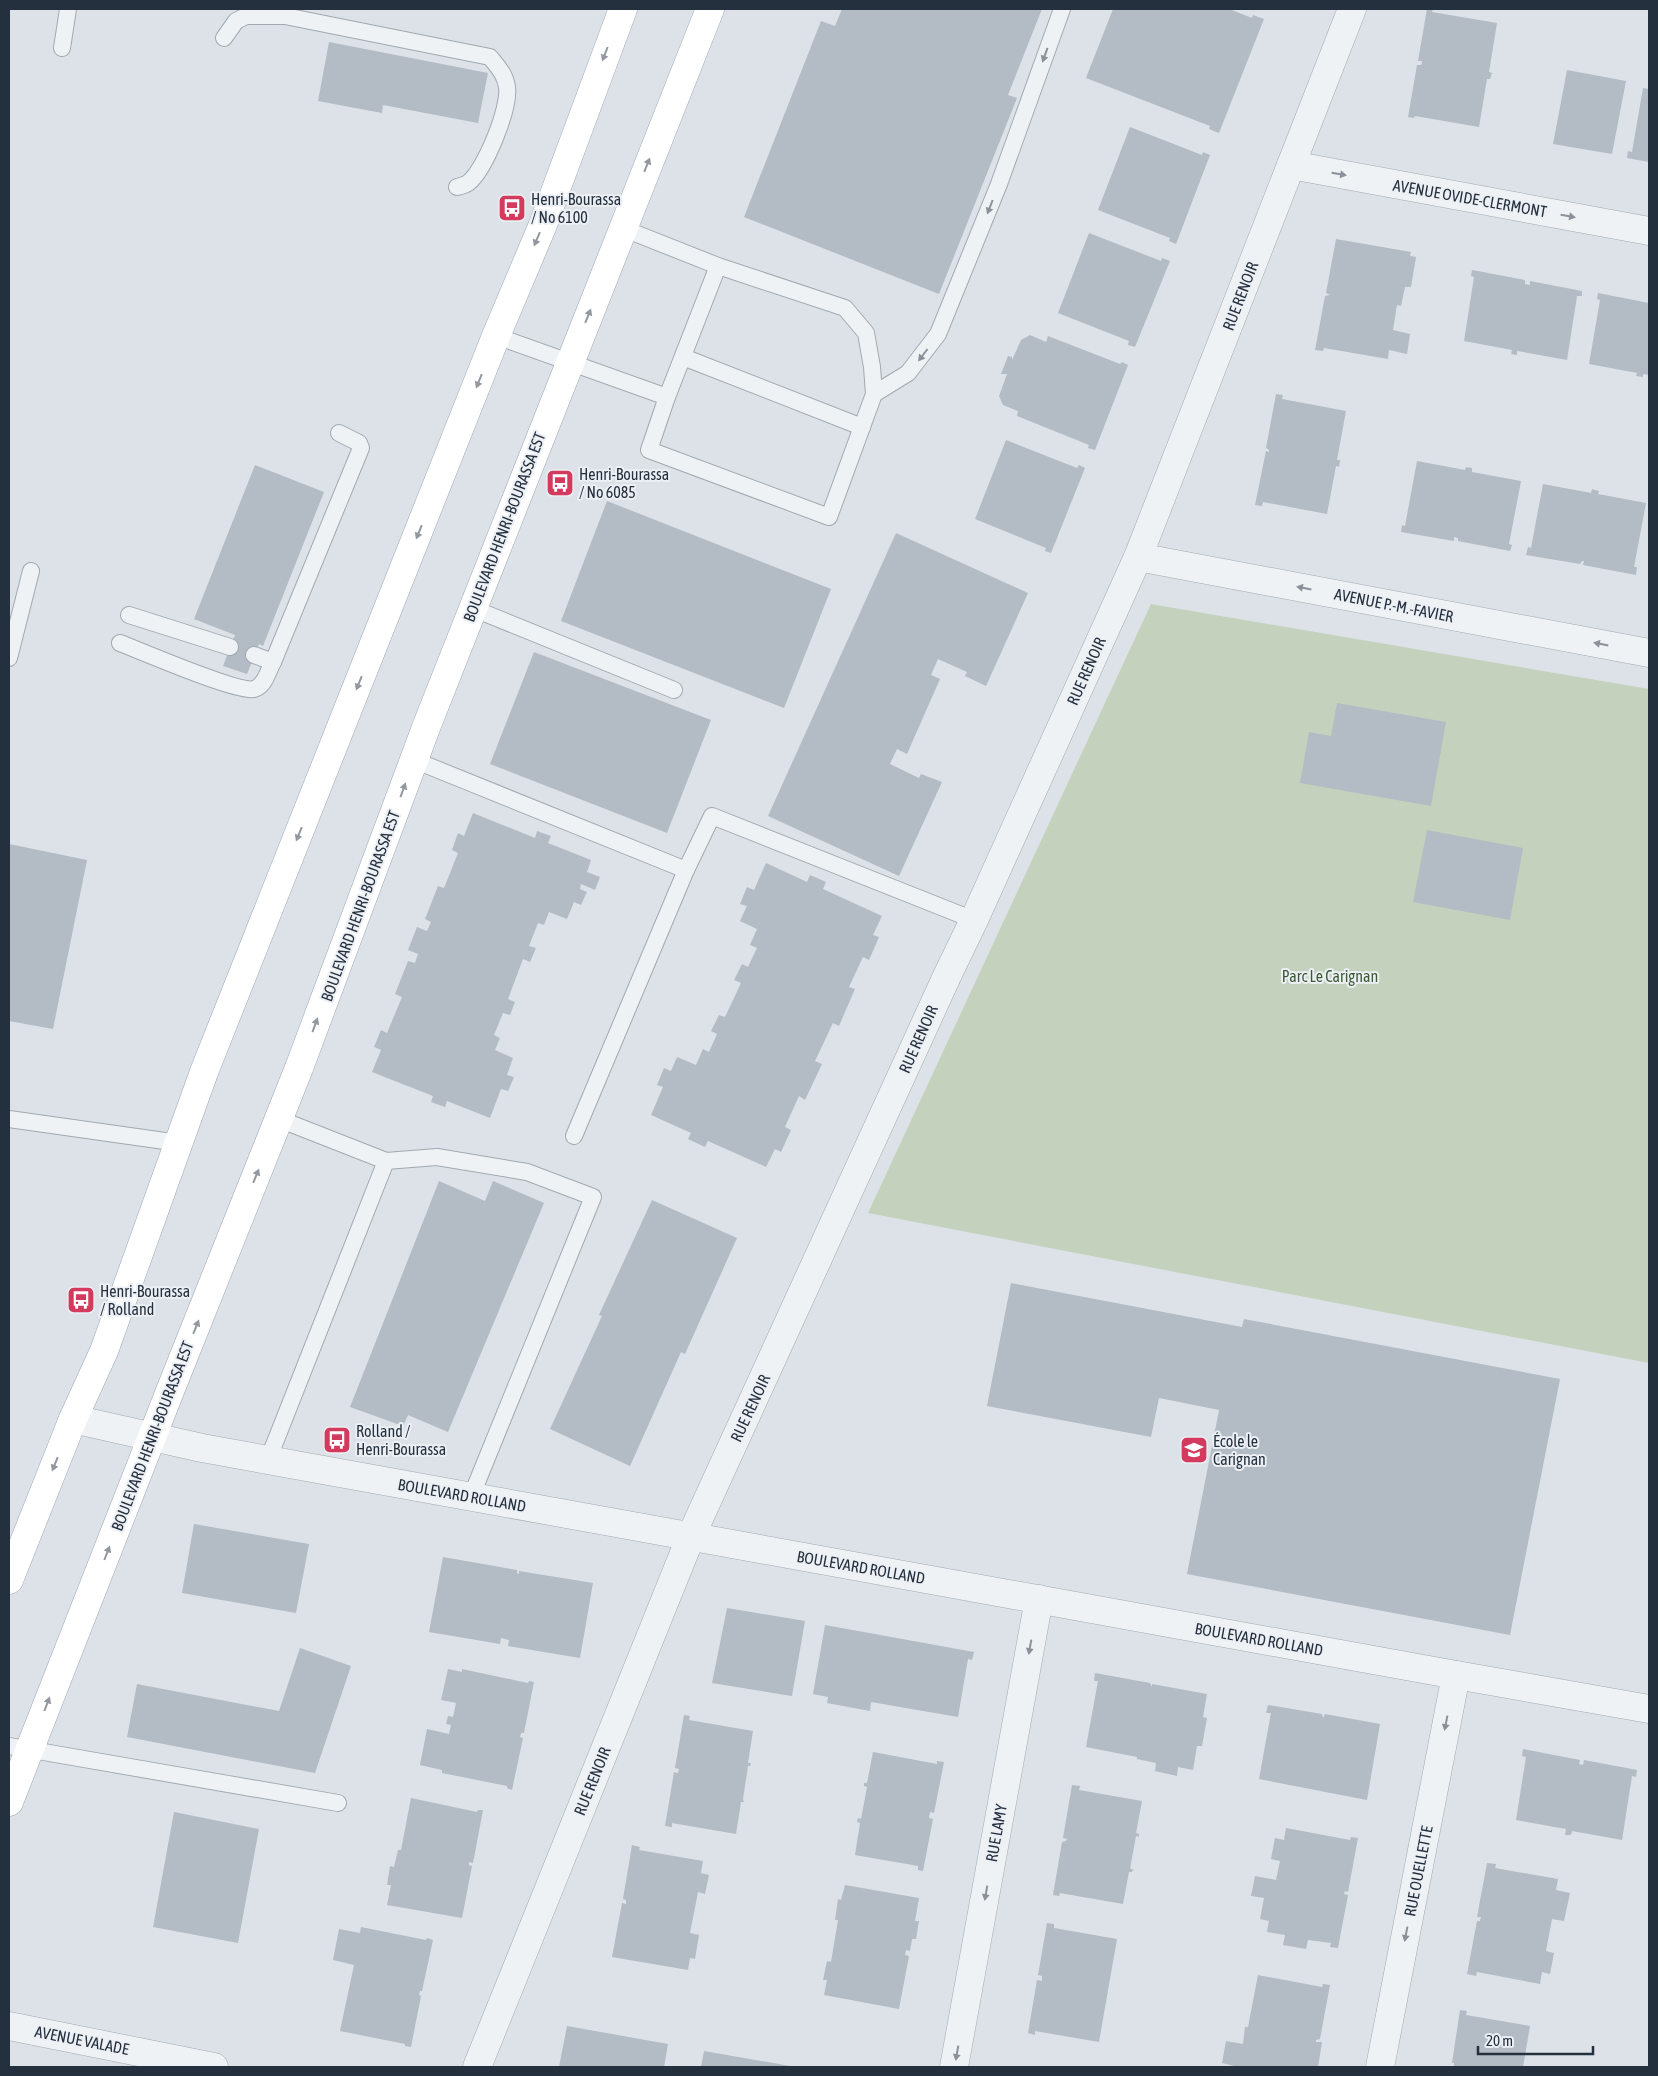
<svg xmlns="http://www.w3.org/2000/svg" width="1658" height="2076" viewBox="0 0 1658 2076" font-family="'Asap Condensed',sans-serif">
<rect width="100%" height="100%" fill="#dce2e7"/>
<path fill="#c4d2bd" d="M1151 604 1649 689V1363L868 1213Z"/>
<g fill="#b3bbc4">
<path d="M842 9H1042L1008 95 1017 98 939 294 744 217 821 21 835 26Z"/>
<path d="M1113 9H1229L1252 18 1253 15 1264 19 1219 133 1209 129 1210 126 1086 78Z"/>
<path d="M1427 9H1433L1432 12 1497 23 1489 72 1492 73 1490 79H1487L1479 127 1415 116 1414 118 1408 117 1417 65H1421L1422 63V61H1418Z"/>
<path d="M329 42 488 73 478 123 383 105 382 113 318 101Z"/>
<path d="M1567 70 1626 81 1612 154 1553 144Z"/>
<path d="M1643 88 1649 89V162L1627 158 1628 151 1632 152Z"/>
<path d="M1130 127 1202 155 1203 152 1210 155 1176 244 1169 241 1170 238 1098 210Z"/>
<path d="M1089 233 1161 261 1162 258 1170 261 1135 347 1128 345 1129 341 1058 313Z"/>
<path d="M1336 239 1411 252 1410 256 1416 257 1411 287H1405L1401 306 1397 305 1393 330 1410 334 1407 354 1389 350 1388 359 1324 348 1323 351 1315 350 1325 296 1330 295 1326 293Z"/>
<path d="M1472 270 1525 280V284L1530 285V281L1582 291V296H1577L1567 360 1517 351V355L1511 354 1512 350 1464 341 1474 277 1471 276Z"/>
<path d="M1598 293 1649 303V375L1643 374V377L1636 376 1637 373 1589 364 1600 300 1597 299Z"/>
<path d="M1030 335 1046 342 1048 336 1120 364 1122 362 1128 365 1095 450 1088 448 1089 445 1017 416 1018 411 1003 405 999 396 1007 374H1001L1008 356 1012 357V360L1021 340Z"/>
<path d="M1276 394 1283 395 1282 399 1346 411 1337 460H1340L1339 467 1336 466 1327 514 1263 502 1262 506 1255 505 1266 451 1269 452V450L1266 448Z"/>
<path d="M1006 440 1077 468 1079 465 1085 468 1051 553 1045 551 1046 548 975 519Z"/>
<path d="M1417 461 1465 470 1466 467 1472 468V472L1521 481 1509 544 1512 545 1510 551 1458 541V538L1454 537V541L1401 532 1402 525 1405 526Z"/>
<path d="M255 465 324 492 263 646 259 644 247 674 223 666 235 635 194 619Z"/>
<path d="M1543 484 1591 493 1592 489 1595 490 1599 491 1598 494 1646 503 1634 567H1637L1636 575 1583 565 1584 561H1582L1580 564 1526 555 1528 547 1531 548Z"/>
<path d="M607 501 831 589 784 708 561 621Z"/>
<path d="M896 533 1028 593 986 686 965 676 967 672 938 659 931 675 940 679 907 754 897 749 890 764 919 778 921 774 942 782 899 876 768 816Z"/>
<path d="M534 652 711 720 667 833 490 764Z"/>
<path d="M1337 703 1446 722 1431 806 1300 783 1309 732 1331 736Z"/>
<path d="M473 813 535 838 537 831 551 836 548 843 591 860 587 872 600 877 595 890 581 884 580 889 587 892 581 905 574 902 567 919 549 912 544 925 538 923 529 946 536 948 530 962 523 959 508 999 515 1002 510 1015 503 1013 494 1035 500 1038 495 1050 513 1058 507 1075 514 1077 508 1091 501 1089 490 1118 447 1101 445 1107 431 1102 433 1096 372 1072 381 1050 374 1047 381 1030 387 1033 402 997 395 994 408 961 415 963 418 954 408 950 417 927 427 931 431 922 425 919 438 886 444 888 458 853 452 850 458 833 464 836Z"/>
<path d="M1427 830 1523 848 1510 920 1413 902Z"/>
<path d="M9 844 87 860 53 1029 9 1021Z"/>
<path d="M766 863 807 882 810 875 826 882 823 889 882 916 873 935 879 937 869 960 863 957 849 987 855 989 839 1026 833 1023 815 1061 822 1064 805 1100 799 1096 785 1127 791 1130 781 1152 775 1149 766 1167 708 1141 705 1147 688 1139 691 1133 651 1115 663 1087 657 1085 664 1068 671 1071 677 1057 696 1065 703 1049 709 1052 717 1034 711 1031 719 1015 725 1017 741 983 734 980 742 964 748 967 757 948 750 945 757 929 740 921 747 906 740 904 747 887 754 890Z"/>
<path d="M439 1181 485 1201 493 1181 544 1203 448 1432 408 1415 403 1426 350 1407Z"/>
<path d="M652 1200 737 1238 685 1354 681 1352 630 1466 550 1429 602 1316 599 1315Z"/>
<path d="M1011 1283 1242 1327 1244 1319 1560 1379 1510 1635 1187 1574 1219 1410 1159 1398 1151 1437 987 1406Z"/>
<path d="M194 1524 309 1544 296 1613 182 1593Z"/>
<path d="M443 1557 517 1570V1573L519 1574V1571L593 1583 580 1658 508 1646 509 1640 501 1638 500 1644 429 1632Z"/>
<path d="M727 1608 805 1621 792 1696 712 1683Z"/>
<path d="M825 1625 974 1652 972 1660 968 1659 958 1717 871 1702 870 1711 827 1703 828 1697 813 1694Z"/>
<path d="M300 1648 351 1666 315 1773 127 1737 137 1684 279 1711Z"/>
<path d="M448 1669 462 1672V1669L528 1683 529 1681 534 1682 524 1733H521L520 1737 523 1738 512 1790 507 1788V1786L442 1773V1770L420 1765 427 1729 449 1734 451 1725 446 1724 448 1716 453 1717 456 1703 441 1700Z"/>
<path d="M1095 1673 1150 1683 1152 1687V1684L1207 1694 1203 1717 1207 1718 1202 1746H1197L1193 1770 1178 1767 1177 1776 1155 1771 1156 1763 1137 1759V1757L1086 1747 1098 1681H1094Z"/>
<path d="M1268 1705 1322 1714 1323 1718 1325 1714 1380 1724 1367 1800 1259 1779 1271 1713H1266Z"/>
<path d="M684 1715 690 1716 689 1720 753 1731 748 1763H751L750 1766H748L743 1799 744 1802H741L736 1834 672 1823V1827L665 1826 674 1772 678 1773 679 1769 675 1768Z"/>
<path d="M1523 1749 1580 1760 1579 1764 1583 1765 1584 1760 1637 1770 1636 1777 1632 1776 1622 1840 1572 1831 1571 1835H1565L1566 1829 1516 1820 1526 1757 1522 1756Z"/>
<path d="M873 1752 937 1764V1761L944 1762 934 1813 930 1812 929 1818 933 1819 923 1871 918 1870V1866L855 1855 860 1823 857 1822 858 1818 861 1819 867 1787 864 1786V1783H867Z"/>
<path d="M1072 1785 1080 1786 1079 1790 1142 1801 1136 1833 1139 1834V1837L1136 1836 1130 1869H1133L1132 1872H1129L1123 1904 1060 1893 1059 1896 1053 1895 1062 1842 1066 1841 1067 1839 1063 1838Z"/>
<path d="M411 1798 477 1812 478 1810H483L473 1863 469 1862V1865L472 1866 462 1918 387 1905 391 1885H387L390 1866 394 1867 398 1850H401Z"/>
<path d="M174 1812 259 1829 238 1943 153 1927Z"/>
<path d="M1286 1828 1350 1840 1351 1837 1358 1838 1348 1892 1345 1891 1344 1894 1348 1895 1338 1948 1330 1947 1331 1943 1308 1940 1306 1949 1283 1945 1285 1935 1267 1932 1269 1921 1260 1919 1264 1898 1251 1896 1255 1876 1276 1880 1280 1861 1271 1859 1275 1838 1284 1840Z"/>
<path d="M632 1845 640 1847 639 1850 703 1861 701 1873 709 1875 705 1894 698 1892 690 1933 699 1935 695 1959 690 1958 688 1970 612 1957 622 1903 626 1904V1900L623 1899Z"/>
<path d="M1487 1863 1496 1864 1495 1868 1558 1879 1556 1890 1570 1893 1564 1921 1552 1919 1546 1951 1554 1953 1550 1974 1542 1972 1540 1984 1477 1972 1476 1976 1467 1974 1477 1921H1480L1481 1917H1477Z"/>
<path d="M845 1885 919 1898 915 1921H919L916 1939H912L910 1951 906 1950 905 1955 909 1956 899 2009 824 1995 827 1980H823L827 1961 831 1962 838 1920H835L838 1899 841 1900Z"/>
<path d="M1047 1923 1054 1924V1928L1117 1939 1099 2042 1035 2031V2035L1028 2033 1037 1980 1042 1981V1976L1038 1975Z"/>
<path d="M361 1927 426 1940 427 1938 433 1940 422 1991H420L419 1995 421 1996 411 2047 405 2046V2044L340 2031 354 1965 333 1960 339 1929 360 1933Z"/>
<path d="M1258 1975 1322 1987 1323 1984 1330 1985 1320 2039 1316 2040V2042H1322L1318 2067H1238L1222 2063 1226 2041 1243 2044 1245 2027H1248Z"/>
<path d="M1460 2010 1467 2011 1466 2015 1530 2026 1523 2067H1454V2063H1452Z"/>
<path d="M567 2026 668 2044 664 2067H559Z"/>
<path d="M704 2051 790 2066V2067H701Z"/>
</g>
<g fill="none" stroke-linecap="round" stroke-linejoin="round">
<defs>
<g id="service">
<path d="M224 38 236 21 246 16H285L490 57C498 67 505 74 507 87 510 108 485 170 468 183 465 185 461 186 457 187"/>
<path d="M62 48 68 9"/>
<path d="M496 336 667 397 718 266 622 228"/>
<path d="M683 357 862 427"/>
<path d="M874 394 908 373 938 334 999 184 1062 9"/>
<path d="M667 397 649 450 829 517 874 394 872 367 866 333 845 308 718 266"/>
<path d="M472 608 674 690"/>
<path d="M129 615 230 647"/>
<path d="M120 643C141 651 238 693 254 689 265 686 268 671 273 662L361 448 359 443 339 433"/>
<path d="M254 655 273 662"/>
<path d="M9 658 31 571"/>
<path d="M414 760 686 870 574 1136"/>
<path d="M686 870 712 816 974 920"/>
<path d="M9 1119 179 1143"/>
<path d="M386 1161 437 1157 527 1172 593 1197 471 1497"/>
<path d="M268 1460 386 1161 279 1119"/>
<path d="M9 1746 338 1803"/>
</g>
<g id="minor">
<path d="M1291 165 1649 231"/>
<path d="M1138 557 1649 653"/>
<path d="M73 1419 202 1448 1456 1675 1649 1709"/>
<path d="M9 2026 214 2067"/>
<path d="M477 2067 691 1536 947 976 974 920 1138 557 1352 9"/>
<path d="M954 2067 1039 1599"/>
<path d="M1380 2067 1456 1675"/>
</g>
<g id="primary">
<path d="M9 1580 73 1419 104 1351 204 1072 496 336 542 227 623 9"/>
<path d="M9 1802 170 1391 299 1068 427 725 710 9"/>
</g>
</defs>
<use href="#service" stroke="#a1a9b1" stroke-width="18"/>
<use href="#minor" stroke="#a1a9b1" stroke-width="29"/>
<use href="#primary" stroke="#9ba7b3" stroke-width="29"/>
<use href="#service" stroke="#eff2f5" stroke-width="16"/>
<use href="#minor" stroke="#eff2f5" stroke-width="28"/>
<use href="#primary" stroke="#fff" stroke-width="28"/>
</g>
<defs><path id="oneway-solid" d="M-6-.8H1V-3.2L6.5 0L1 3.2V.8H-6Z" transform="scale(1.25)"/></defs>
<g fill="#92989e">
<use href="#oneway-solid" transform="translate(605 54) rotate(111)"/>
<use href="#oneway-solid" transform="translate(647 165) rotate(-68)"/>
<use href="#oneway-solid" transform="translate(537 239) rotate(113)"/>
<use href="#oneway-solid" transform="translate(588 316) rotate(-68)"/>
<use href="#oneway-solid" transform="translate(479 381) rotate(112)"/>
<use href="#oneway-solid" transform="translate(419 532) rotate(112)"/>
<use href="#oneway-solid" transform="translate(359 683) rotate(112)"/>
<use href="#oneway-solid" transform="translate(403 790) rotate(-70)"/>
<use href="#oneway-solid" transform="translate(299 834) rotate(112)"/>
<use href="#oneway-solid" transform="translate(315 1025) rotate(-70)"/>
<use href="#oneway-solid" transform="translate(256 1176) rotate(-68)"/>
<use href="#oneway-solid" transform="translate(196 1327) rotate(-68)"/>
<use href="#oneway-solid" transform="translate(55 1464) rotate(112)"/>
<use href="#oneway-solid" transform="translate(107 1553) rotate(-69)"/>
<use href="#oneway-solid" transform="translate(47 1704) rotate(-69)"/>
</g>
<g fill="#8a919a">
<use href="#oneway-solid" transform="translate(1045 55) rotate(110)"/>
<use href="#oneway-solid" transform="translate(1339 174) rotate(10)"/>
<use href="#oneway-solid" transform="translate(990 207) rotate(111)"/>
<use href="#oneway-solid" transform="translate(1568 216) rotate(10)"/>
<use href="#oneway-solid" transform="translate(923 355) rotate(127)"/>
<use href="#oneway-solid" transform="translate(1304 588) rotate(-169)"/>
<use href="#oneway-solid" transform="translate(1601 644) rotate(-169)"/>
<use href="#oneway-solid" transform="translate(1030 1647) rotate(100)"/>
<use href="#oneway-solid" transform="translate(1446 1723) rotate(101)"/>
<use href="#oneway-solid" transform="translate(986 1893) rotate(100)"/>
<use href="#oneway-solid" transform="translate(1406 1934) rotate(101)"/>
<use href="#oneway-solid" transform="translate(957 2053) rotate(100)"/>
</g>
<defs>
<symbol id="bus-square" viewBox="-11 -11 22 22"><rect x="-9" y="-9" width="18" height="18" rx="4" fill="#d43a5d" stroke="#ecf0f5"/><path d="M-5-6H5V4H4V6H2V4H-2V6H-4V4H-5ZM-3.5-4V0h7V-4ZM-3.5 1.2v1.5H-2V1.2ZM2 1.2v1.5H3.5V1.2Z" fill="#fff"/></symbol>
<symbol id="school-square" viewBox="-11 -11 22 22"><rect x="-9" y="-9" width="18" height="18" rx="4" fill="#d43a5d" stroke="#ecf0f5"/><path d="M0-5L7-2L0 1L-7-2ZM-4 1L0 2.5L4 1V4Q0 6-4 4Z" fill="#fff"/></symbol>
</defs>
<g fill-rule="evenodd">
<use href="#bus-square" x="496" y="192" width="32" height="32"/>
<use href="#bus-square" x="544" y="467" width="32" height="32"/>
<use href="#bus-square" x="65" y="1284" width="32" height="32"/>
<use href="#bus-square" x="321" y="1424" width="32" height="32"/>
<use href="#school-square" x="1178" y="1434" width="32" height="32"/>
</g>
<g text-anchor="middle" dominant-baseline="central" stroke-width="4" stroke-linejoin="round" paint-order="stroke">
<g font-size="16" fill="#25303e" stroke="#ecf0f5">
<text transform="translate(1470 198) rotate(10)">AVENUE OVIDE-CLERMONT</text>
<text transform="translate(1240 296) rotate(-69)">RUE RENOIR</text>
<text transform="translate(504 527) rotate(-69)">BOULEVARD HENRI-BOURASSA EST</text>
<text transform="translate(1394 605) rotate(11)">AVENUE P.-M.-FAVIER</text>
<text transform="translate(1086 671) rotate(-66)">RUE RENOIR</text>
<text transform="translate(360 906) rotate(-70)">BOULEVARD HENRI-BOURASSA EST</text>
<text transform="translate(918 1039) rotate(-66)">RUE RENOIR</text>
<text transform="translate(750 1408) rotate(-65)">RUE RENOIR</text>
<text transform="translate(152 1436) rotate(-69)">BOULEVARD HENRI-BOURASSA EST</text>
<text transform="translate(462 1495) rotate(10)">BOULEVARD ROLLAND</text>
<text transform="translate(861 1567) rotate(10)">BOULEVARD ROLLAND</text>
<text transform="translate(1259 1639) rotate(10)">BOULEVARD ROLLAND</text>
<text transform="translate(592 1781) rotate(-68)">RUE RENOIR</text>
<text transform="translate(996 1833) rotate(-80)">RUE LAMY</text>
<text transform="translate(1418 1871) rotate(-79)">RUE OUELLETTE</text>
<text transform="translate(82 2040) rotate(11)">AVENUE VALADE</text>
</g>
<g font-size="16" fill="#25303e" stroke="#ecf0f5" text-anchor="start">
<text x="531" y="199">Henri-Bourassa<tspan x="531" dy="18">/ No 6100</tspan></text>
<text x="579" y="474">Henri-Bourassa<tspan x="579" dy="18">/ No 6085</tspan></text>
<text x="100" y="1291">Henri-Bourassa<tspan x="100" dy="18">/ Rolland</tspan></text>
<text x="356" y="1431">Rolland /<tspan x="356" dy="18">Henri-Bourassa</tspan></text>
<text x="1213" y="1441">École le<tspan x="1213" dy="18">Carignan</tspan></text>
</g>
<g font-size="16" fill="#3d5b32" stroke="#ecf0f5">
<text x="1330" y="976">Parc Le Carignan</text>
</g>
</g>
<rect width="1658" height="2076" fill="none" stroke="#25303e" stroke-width="20"/>
<path d="M1478 2046v8h115v-8" fill="none" stroke="#25303e" stroke-width="2.5"/>
<text x="1486" y="2046" font-size="15" fill="#25303e" stroke="#ecf0f5" stroke-width="4" paint-order="stroke">20 m</text>
</svg>
